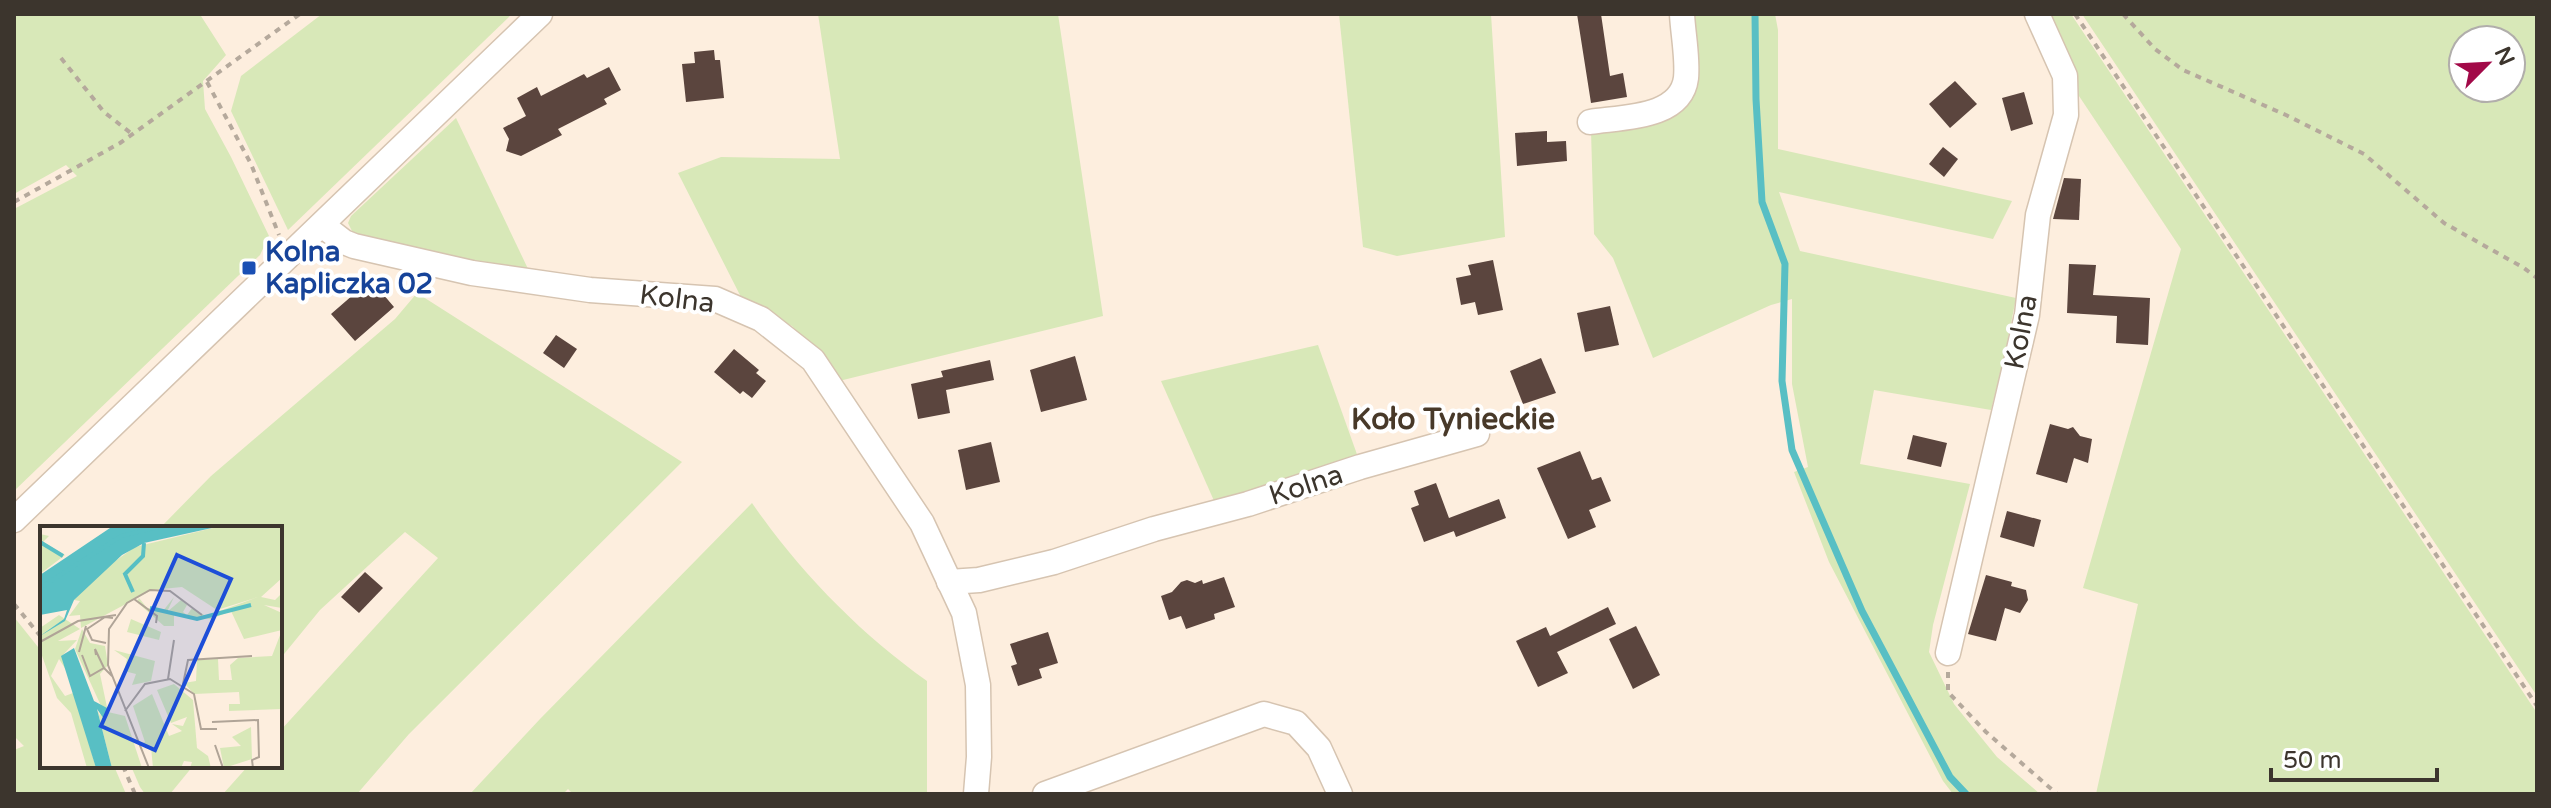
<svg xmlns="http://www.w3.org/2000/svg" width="2551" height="808" viewBox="0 0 2551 808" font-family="'Varela Round',sans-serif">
<rect width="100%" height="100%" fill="#fdeede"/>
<g fill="#d8e8b8" fill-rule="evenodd">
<path d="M14 14H205L201 16 226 55 203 81 205 109 231 157 269 236 260 255 14 491V209L77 176 66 165 14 194Z"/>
<path d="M322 14H512L288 230 231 111 241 76Z"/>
<path d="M818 14H1058L1103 316 839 381 792 326 743 301 678 173 721 157 840 159Z"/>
<path d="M1339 14H1491L1505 237 1397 256 1363 247Z"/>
<path d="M1688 14H1775L1778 30V149L2012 201 1993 239 1779 192 1800 251 2016 298 2005 354 1991 410 1874 390 1860 464 1970 484 1933 625 1929 652 1954 704 1997 757 2040 794H1953L1943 781 1829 562 1794 472 1808 467 1792 384V299L1771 305 1653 358 1613 258 1594 234 1591 131 1673 115Z"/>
<path d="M2044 14H2071L2537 713V794H2096L2138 604 2083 588 2181 249 2073 87Z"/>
<path d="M2082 14H2537V696ZM2463 40H2511V88H2463Z"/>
<path d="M456 118 530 273 381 242 353 233 348 223 351 216Z"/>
<path d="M417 293 682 462 409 734 357 794H223L248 766H280V731L438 558 405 532 320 610 280 659V528H160L211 476 395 319Z"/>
<path d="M1318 345 1359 460 1215 503 1161 381Z"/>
<path d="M752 503C799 571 859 633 927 681V794H573L568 789 563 794H470L540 719Z"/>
<path d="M14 617 42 652V766H114L126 794H14V750L24 746 14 736Z"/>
<path d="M131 766H193L170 794H145L140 787Z"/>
</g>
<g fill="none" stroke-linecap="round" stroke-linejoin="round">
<path stroke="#58bfc4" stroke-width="7" d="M1755 14 1756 99 1762 202 1785 264 1782 381 1792 450 1862 611 1950 777 1966 794"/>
</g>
<g fill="#5b453e">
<path d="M1577 14H1601L1610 76 1623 73 1627 97 1591 103Z"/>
<path d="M714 50 715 60H720L724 98 686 102 682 64 695 63 694 52Z"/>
<path d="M609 67 621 90 604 99 607 104 558 129 562 135 521 156 506 151 509 139 503 128 526 116 517 98 537 87 541 96 584 74 587 78Z"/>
<path d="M1955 81 1977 104 1950 128 1929 104Z"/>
<path d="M2024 92 2033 124 2011 131 2002 98Z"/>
<path d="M1547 131V142L1566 141 1567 161 1517 166 1515 133Z"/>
<path d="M1943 147 1958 159 1944 177 1929 164Z"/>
<path d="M2064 178 2081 179 2079 220 2053 219Z"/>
<path d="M1493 260 1503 310 1478 315 1475 302 1461 305 1456 278 1471 275 1468 265Z"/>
<path d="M2069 264 2096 265 2093 295 2150 298 2148 345 2116 343 2117 316 2067 313Z"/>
<path d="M377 287 394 307 355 341 331 314 361 288 367 295Z"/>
<path d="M1610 306 1619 345 1585 352 1577 313Z"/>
<path d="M556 335 577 349 564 368 543 353Z"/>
<path d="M734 349 759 370 756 373 766 381 752 398 743 391 740 394 714 372Z"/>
<path d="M1075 356 1087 400 1041 412 1030 370Z"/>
<path d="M1541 358 1556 393 1523 404 1510 371Z"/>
<path d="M990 360 994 380 946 390 950 413 918 419 911 384 943 377 941 371Z"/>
<path d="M2050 424 2068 429 2073 427 2080 436 2092 439 2088 463 2074 458 2067 483 2036 474Z"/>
<path d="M1913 435 1947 443 1941 467 1907 459Z"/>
<path d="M991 442 1000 482 966 490 958 450Z"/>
<path d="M1580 451 1592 480 1601 477 1611 501 1589 510 1596 527 1568 539 1537 468Z"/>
<path d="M1436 483 1449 518 1499 499 1506 518 1456 537 1452 526 1454 531 1424 542 1411 508 1419 505 1414 491Z"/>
<path d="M2007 511 2041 520 2034 547 2000 537Z"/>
<path d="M365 572 383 588 359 613 341 597Z"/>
<path d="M1986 575 2012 582 2011 586 2026 590 2028 600 2020 613 2005 608 1996 641 1968 634Z"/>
<path d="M1224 577 1235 607 1214 614 1215 619 1186 629 1181 616 1169 620 1161 596 1172 592 1181 582 1187 580 1195 583 1202 580 1203 584Z"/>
<path d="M1608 607 1616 624 1557 652 1568 673 1538 687 1516 641 1546 627 1550 636Z"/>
<path d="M1636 626 1660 675 1633 689 1609 639Z"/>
<path d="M1048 632 1058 663 1039 669 1042 678 1018 686 1011 666 1017 664 1010 644Z"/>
</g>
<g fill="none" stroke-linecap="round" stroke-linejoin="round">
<defs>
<g id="minor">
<path d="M1590 122C1621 117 1681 119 1686 78 1688 58 1683 34 1682 14"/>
<path d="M322 225 344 242 354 246 472 273 590 290 715 299 761 319 813 360 922 523 964 613 978 685 979 757 976 794"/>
<path d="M14 520 540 14"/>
<path d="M949 582 979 580 1054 562 1154 529 1248 504 1360 467 1477 434"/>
<path d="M1948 653 2027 315 2038 215 2066 115 2065 76 2037 14"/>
<path d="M1045 794 1264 714 1296 723 1319 748 1340 794"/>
</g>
</defs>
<use href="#minor" stroke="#d6c4b1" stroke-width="27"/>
<g stroke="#b5a99c" stroke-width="4" stroke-dasharray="6 6" stroke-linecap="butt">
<path d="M2075 14 2537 706"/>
<path d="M2123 14 2155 49 2183 70 2286 115 2364 154 2444 223 2524 268 2537 278"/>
<path d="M61 58 104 112 132 134"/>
<path d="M207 82 251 164 279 235"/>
<path d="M14 202 120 143 300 14"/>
<path d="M14 604 42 638"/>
<path d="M1948 672V692L1986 732 2057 794"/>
<path d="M123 766 135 794"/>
</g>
<use href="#minor" stroke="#fff" stroke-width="24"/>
</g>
<rect fill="#1a4fb4" stroke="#fff" stroke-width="3" x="241" y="260" width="16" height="16" rx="4"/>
<g text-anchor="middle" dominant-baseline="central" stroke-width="8" stroke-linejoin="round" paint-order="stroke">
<g font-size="28" font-weight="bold" fill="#164399" stroke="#fff" text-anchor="start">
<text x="265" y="252">Kolna<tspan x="265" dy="32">Kapliczka 02</tspan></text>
</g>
<g font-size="28" fill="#3c352d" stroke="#fff">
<text transform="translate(677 299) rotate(7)">Kolna</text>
<text transform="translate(2021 332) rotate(-79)">Kolna</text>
<text transform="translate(1306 485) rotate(-18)">Kolna</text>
</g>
<g font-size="30" font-weight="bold" fill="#483929" stroke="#fff">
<text x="1453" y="419">Koło Tynieckie</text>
</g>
</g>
<g transform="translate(40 526)">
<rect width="242" height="242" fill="#fdeede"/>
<path d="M181 0H242V52L221 71 235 74 242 67V82L224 79 242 87V183L189 185V178H200L199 166 154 168 144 157 156 155 157 134 178 133 179 154H192L190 139 198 132 232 130 242 104 204 113 191 85 171 93 134 89V100H124L97 76 99 72 107 82 123 85 134 71 127 86 141 74 147 79 143 86 147 89 152 82 166 90 218 71 177 84 142 61 112 64 41 102 40 89 29 90 40 75 34 74 61 45 95 21ZM0 8 9 10 3 16 25 29 0 48ZM19 89 40 103 18 115 37 114 22 130 28 147 19 133 11 150 25 170 33 167 31 155 56 242H47L31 187 17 172 0 124V102ZM91 93 121 106 119 114 87 106ZM42 103 50 117 65 120 68 139 60 148 68 186 85 190 102 242H72L57 183 60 190 62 182 35 123ZM74 124 115 135 111 155 92 159 96 148 84 145 87 133ZM134 158 153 174 157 222 168 230 171 242H150L152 236 144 235 141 242H113L111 221 99 218 105 216 93 180 112 168 129 210 142 205 132 198 143 200 147 191 131 197 117 164ZM211 201 212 233 184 242 180 222 201 220 192 211Z" fill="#d8e8b8"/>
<path d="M73 0H181L104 17 82 29 34 74 25 95 0 110 24 93 27 84 0 89V49ZM34 122 54 175 67 182 64 193 57 183 72 242H56L21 130Z" fill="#58bfc4"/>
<path fill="none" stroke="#58bfc4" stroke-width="4" d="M0 16 23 30M0 62 81 10 122 0M93 66 85 48 103 30 104 17M110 82 157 93 211 79"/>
<path fill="none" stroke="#b0a497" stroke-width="2" d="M94 73 117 90 116 97M0 116 38 95 76 89M66 117 52 114 47 103 65 91 73 92M39 126 46 100M42 129 50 150 64 142 72 150M56 129 55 123 64 142M128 153 134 114M143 158 148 134 212 130M85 185 105 158 130 153 154 168 161 203H177M172 196 218 194 219 231 212 234 213 242M175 219 183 242M109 242 68 139 69 103 87 77 110 64 130 65 162 89"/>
<path fill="#1d4ed8" fill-opacity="0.15" stroke="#1d4ed8" stroke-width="4" d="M137 29 191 53 115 224 61 200Z"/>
<rect width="242" height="242" fill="none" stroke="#3c352d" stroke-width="4"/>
</g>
<rect width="2551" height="808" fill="none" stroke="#3c352d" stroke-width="32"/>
<g transform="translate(2487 64) rotate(66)"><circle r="38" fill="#ffffff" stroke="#b1aeab" stroke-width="2"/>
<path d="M0-6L14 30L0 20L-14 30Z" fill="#a20948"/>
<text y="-12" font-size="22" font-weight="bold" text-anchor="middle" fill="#3c352d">N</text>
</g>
<path d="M2271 768v12h166v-12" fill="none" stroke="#3c352d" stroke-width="4"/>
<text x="2283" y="768" font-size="24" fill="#3c352d" stroke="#ffffff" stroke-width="6" paint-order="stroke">50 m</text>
</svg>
